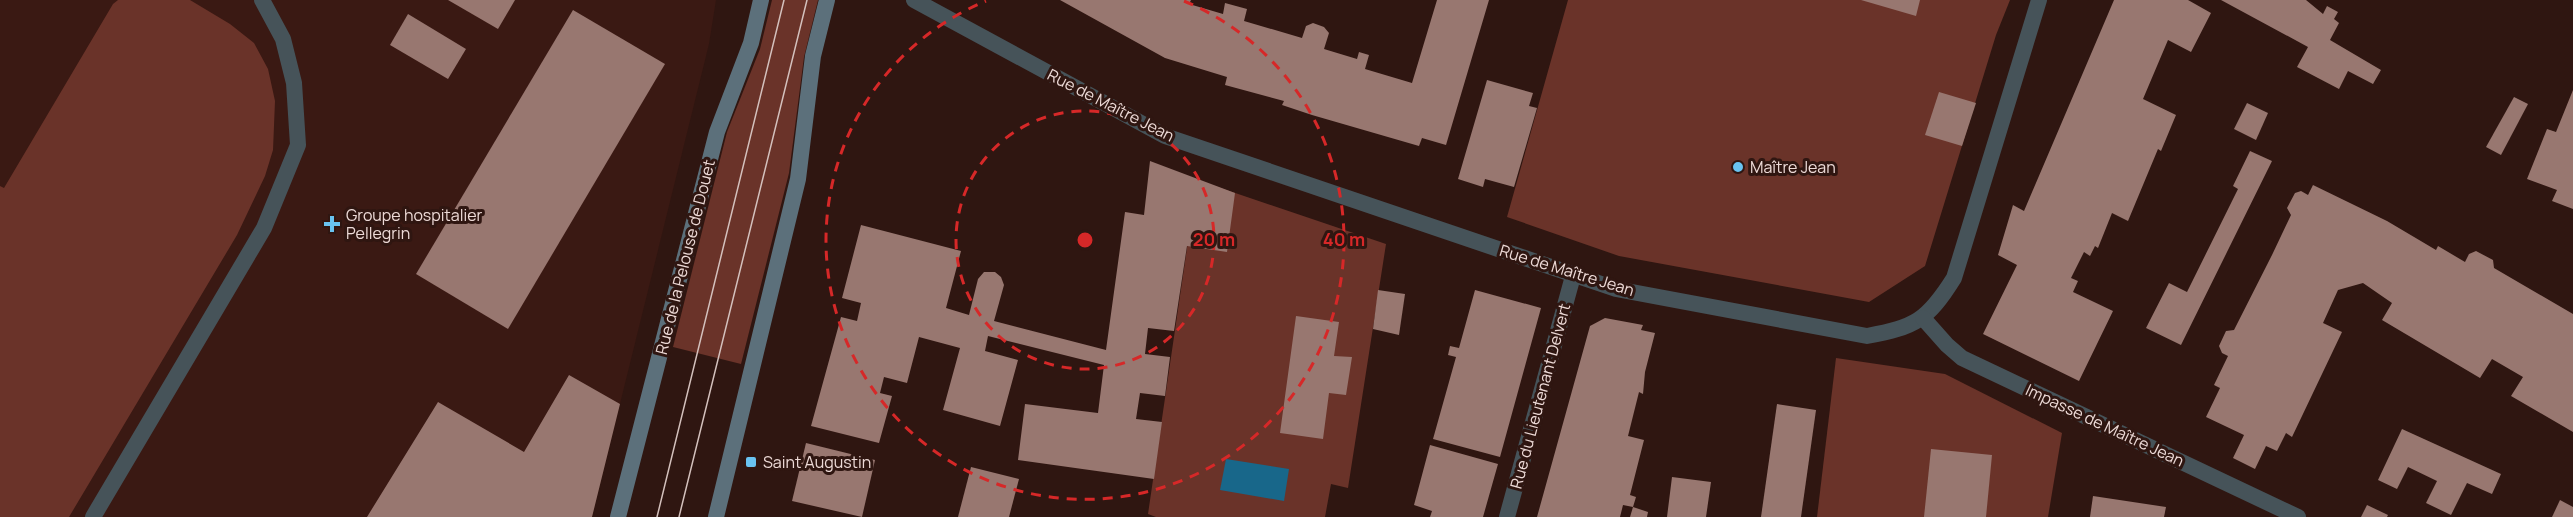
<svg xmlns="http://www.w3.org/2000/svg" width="2573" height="517" viewBox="0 0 2573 517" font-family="Manrope,sans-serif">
<rect width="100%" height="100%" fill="#2f1611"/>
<path fill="#3a1913" d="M0 0H716L709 44 592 517H0Z"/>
<g fill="#6a3329">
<path d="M118 0H190L230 24 254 43 268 69 275 101 273 150 265 176 237 235 69 517H0V186L4 188 113 4Z"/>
<path d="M772 0H818L804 57 789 173 741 364 673 347 727 132 760 49Z"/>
<path d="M1568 0H2010L1996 35 1925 266 1869 302 1619 256 1507 217Z"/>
<path d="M1197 180 1386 244 1348 488 1331 484 1325 517H1156L1148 514Z"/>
<path d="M1836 358 1945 374 2062 433 2048 517H1817Z"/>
</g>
<path fill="#18678a" d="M1226 459 1289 469 1284 501 1220 490Z"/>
<g fill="#987770">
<path d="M448 0H515L498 29Z"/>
<path d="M1060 0H1191L1189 4 1223 14 1225 3 1247 9 1244 21 1302 38 1306 26 1313 23 1324 27 1329 33 1324 49 1357 59 1359 52 1369 55 1365 69 1412 83 1437 0H1489L1446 145 1422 138 1419 146 1312 115 1282 105 1284 101 1225 85 1227 77 1165 58Z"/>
<path d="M1861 0H1920L1916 16Z"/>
<path d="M2114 0H2188L2211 13 2191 52 2168 40 2143 99 2176 115 2161 151 2158 149 2128 221 2112 213 2098 248 2095 246 2090 256 2084 252 2071 278 2078 281 2073 292 2113 311 2079 381 1983 334 2017 265 1998 255 2013 205 2024 211Z"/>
<path d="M2221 0H2306L2323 14 2327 6 2338 12 2334 19 2339 23 2330 40 2381 70 2373 84 2348 71 2339 89 2297 67 2308 47Z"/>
<path d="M573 10 665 64 508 329 416 274Z"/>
<path d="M408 14 466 49 448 79 390 45Z"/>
<path d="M1487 80 1533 93 1529 106 1537 108 1514 187 1485 179 1483 187 1458 179Z"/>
<path d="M2573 90V209L2552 201 2557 190 2527 179 2547 129 2556 132Z"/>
<path d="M1939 92 1976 103 1962 146 1925 135Z"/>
<path d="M2514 97 2528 104 2501 155 2486 147Z"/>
<path d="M2247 103 2268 113 2256 140 2234 129Z"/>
<path d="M2250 151 2272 161 2181 345 2146 328 2169 283 2187 292 2238 189 2233 186Z"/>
<path d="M1150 161 1235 193 1227 252 1187 246 1174 331 1148 328 1145 354 1170 357 1165 396 1140 393 1136 419 1162 422 1154 479 1018 460 1025 404 1098 413 1104 365 988 336 985 351 1018 360 1000 426 943 410 960 348 919 337 907 383 884 377 880 393 892 396 879 443 811 426 841 317 857 321 861 303 842 298 861 225 961 251 946 308 969 315 978 279 984 272H995L1001 277 1004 285 994 321 1106 350 1125 212 1144 215Z"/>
<path d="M2313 185 2387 221 2436 250 2438 246 2465 262 2469 254 2476 251 2493 260 2494 268 2573 314V432L2511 396 2523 377 2492 359 2480 378 2382 320 2392 303 2363 283 2338 290 2323 323 2342 332 2292 437 2286 433 2277 451 2266 446 2255 469 2233 458 2244 435 2206 417 2220 388 2214 385 2228 356 2222 353 2219 346 2226 331 2234 330 2272 255 2291 215 2287 208 2295 193 2301 191 2308 195Z"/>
<path d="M1378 290 1405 294 1399 335 1373 329Z"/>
<path d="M1475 290 1541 308 1500 457 1433 439 1456 357 1448 355 1450 346 1459 348Z"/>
<path d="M1296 316 1339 322 1334 356 1352 357 1346 395 1329 393 1323 439 1280 433Z"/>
<path d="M1605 318 1643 325 1641 330 1655 333 1645 372 1643 394 1639 392 1628 436 1644 440 1630 495 1636 497 1633 507 1623 505 1620 517H1537L1590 326Z"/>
<path d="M569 375 620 404 592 517H367L438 402 524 452Z"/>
<path d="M1777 404 1816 410 1801 517H1761Z"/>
<path d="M2402 429 2501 474 2492 494 2467 483 2451 515 2426 503 2437 481 2408 467 2397 489 2378 480Z"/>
<path d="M806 443 875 460 862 517 792 501Z"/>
<path d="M1430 445 1498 464 1483 517H1430L1432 511 1414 505Z"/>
<path d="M1931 449 1992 455 1986 517H1924Z"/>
<path d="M971 467 1019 479 1009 517H958Z"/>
<path d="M1672 477 1711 482 1706 517H1667Z"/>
<path d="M2093 496 2166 507 2164 517H2090Z"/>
<path d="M2560 500 2573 507V517H2552Z"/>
<path d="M2367 505 2388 515 2387 517H2361Z"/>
<path d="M1633 507 1648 512 1647 517H1630Z"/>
</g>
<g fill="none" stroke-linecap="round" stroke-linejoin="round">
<path stroke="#465359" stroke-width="16" d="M93 517 264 228 298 145 294 83 283 39 262 0"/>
<g stroke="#465359" stroke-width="16">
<path d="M914 0 1165 136 1616 289 1867 336C1915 327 1927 321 1954 278L2039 0"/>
<path d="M1923 318 1947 345 1962 358 2298 517"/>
<path d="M1507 517 1573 276"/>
</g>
<g stroke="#5c707b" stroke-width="16">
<path d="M618 517 717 132 751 43 761 0"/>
<path d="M716 517 798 179 813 56 827 0"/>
</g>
<g stroke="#d4c1bd" stroke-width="1.5">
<path d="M657 517 784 0"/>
<path d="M679 517 807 0"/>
</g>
</g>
<g fill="none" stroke="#d62828" stroke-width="3" stroke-dasharray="10 8">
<circle cx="1085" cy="240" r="129"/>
<path d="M1184 1A259 259 0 1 1 986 1"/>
</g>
<g fill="#69c3f1" stroke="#2f1611" stroke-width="2">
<circle cx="1738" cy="167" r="6"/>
<path d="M329 215h6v6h6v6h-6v6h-6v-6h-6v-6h6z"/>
<rect x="745" y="456" width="12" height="12" rx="3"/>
</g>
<g text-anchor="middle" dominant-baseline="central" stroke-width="6" stroke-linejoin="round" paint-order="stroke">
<g font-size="16" fill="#eddad7" stroke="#2f1611">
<text transform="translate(1111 105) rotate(27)">Rue de Maître Jean</text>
<text transform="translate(685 257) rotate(-76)">Rue de la Pelouse de Douet</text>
<text transform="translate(1567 270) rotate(17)">Rue de Maître Jean</text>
<text transform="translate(1540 396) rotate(-75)">Rue du Lieutenant Delvert</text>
<text transform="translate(2105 425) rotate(25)">Impasse de Maître Jean</text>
</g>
<g font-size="16" fill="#eddad7" stroke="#2f1611" text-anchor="start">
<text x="1750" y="167">Maître Jean</text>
<text x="346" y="215">Groupe hospitalier<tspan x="346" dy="18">Pellegrin</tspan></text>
<text x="763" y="462">Saint Augustin</text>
</g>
</g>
<circle cx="1085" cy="240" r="9" fill="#d62828" stroke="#2f1611" stroke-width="3"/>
<g font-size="18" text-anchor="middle" font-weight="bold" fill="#d62828" stroke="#2f1611" stroke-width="6" stroke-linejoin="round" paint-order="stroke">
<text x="1214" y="246">20 m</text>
<text x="1344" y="246">40 m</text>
</g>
</svg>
